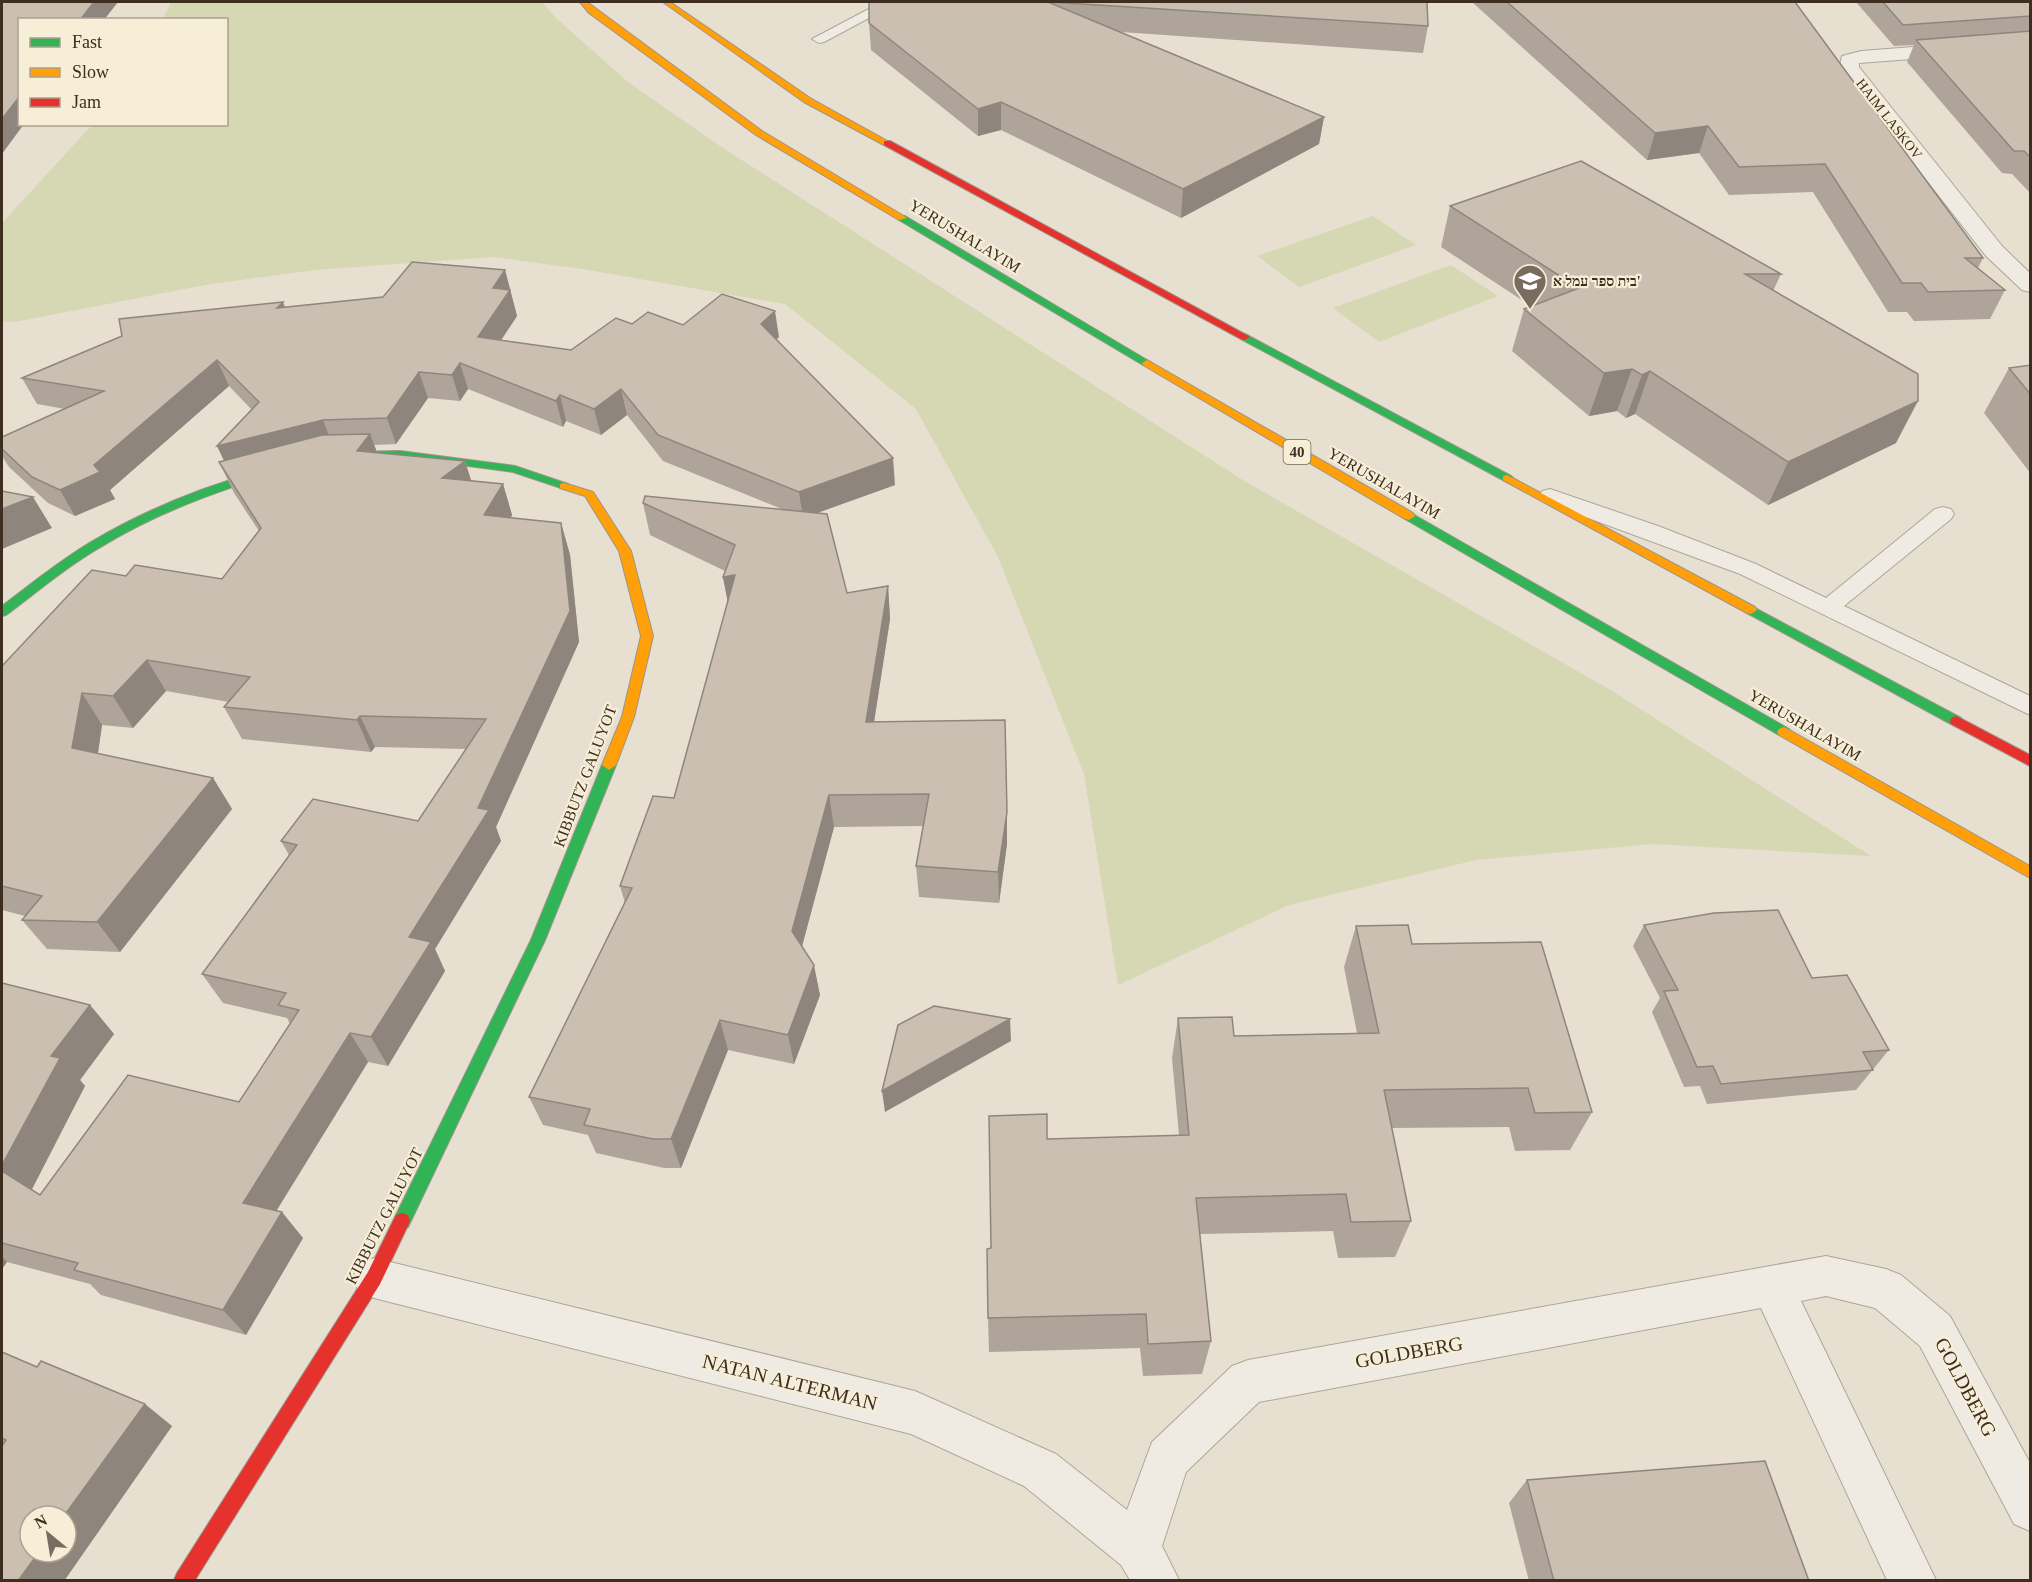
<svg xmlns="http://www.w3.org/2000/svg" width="2032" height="1582" viewBox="0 0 2032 1582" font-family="'Times New Roman',Heebo,serif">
<rect width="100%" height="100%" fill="#e7e0d1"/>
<g fill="#d6d7b3">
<path d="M171 2H542L556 18 628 82 726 150 1246 482 1609 689 1871 856 1653 844 1476 860 1289 905 1118 985 1084 774 998 557 916 409 785 304 582 269 494 257 315 270 205 285 15 322 2 321V223L92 125 226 124V20L163 19Z"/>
<path d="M1373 216 1416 245 1299 287 1257 256Z"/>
<path d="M1451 265 1498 296 1379 342 1333 308Z"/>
</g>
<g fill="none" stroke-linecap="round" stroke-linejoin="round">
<defs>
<g id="lane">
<path d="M882 2H899L824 42 819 43 812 39Z"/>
<path d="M1550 489 1658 526 1756 564 1826 598 1935 509 1943 507 1951 509 1954 514 1951 519 1844 606 2030 696V715L1740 574 1542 501 1539 496 1542 491Z"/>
</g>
<g id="street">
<path d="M2030 38V50L1859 63V67L2002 246 2030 273V292L2022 290 1986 256 1839 68 1842 56 1861 51Z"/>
<path d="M1826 1256 1886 1269 1901 1275 1950 1316 2030 1463V1531L2014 1524 1920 1346 1875 1308 1826 1296 1801 1301 1936 1580H1887L1761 1308 1259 1402 1186 1472 1162 1546 1179 1580H1130L1121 1565 1024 1486 911 1434 374 1298 359 1292 353 1278 359 1264 374 1258 915 1391 1056 1454 1127 1510 1152 1442 1232 1366 1248 1360Z"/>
</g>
<g id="fast">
<path d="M899 216H905L1152 363 1151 365H1143L899 220Z"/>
<path d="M1245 334 1511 476 1513 478 1507 481 1503 480 1241 339V335Z"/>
<path d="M400 451 515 466 568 484 570 486 564 489 513 472 400 457 349 458 344 455 349 452Z"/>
<path d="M272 468 278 471 276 473C214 492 154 514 99 548 66 567 37 592 6 615L2 616V606C31 584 59 561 91 542 147 509 209 484 272 468Z"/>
<path d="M1409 512 1789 729 1791 732 1789 735H1779L1405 519 1403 516Z"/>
<path d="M1751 606 1961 718 1962 721 1961 724H1951L1747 613 1745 610Z"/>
<path d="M609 760 616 765 545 940 408 1227 402 1229 396 1227 394 1221 396 1215 531 940 602 765Z"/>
</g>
<g id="slow">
<path d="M580 2H587L762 131 907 218 899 220 756 135 589 13Z"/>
<path d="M663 2H670L810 98 891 143 884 145 804 102Z"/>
<path d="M1147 360 1413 513 1415 516 1409 520 1405 519 1143 365 1142 363Z"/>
<path d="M1507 475 1755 607 1757 610 1751 614 1747 613 1503 480V476Z"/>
<path d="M564 483 593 492 631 551 653 636 634 717 616 765 609 770 602 765 622 717 641 636 619 551 585 496 560 488V484Z"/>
<path d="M1784 727 2030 866V878L1779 735 1777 732 1779 729Z"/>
</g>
<g id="jam">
<path d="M884 141H890L1250 337 1245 340 1241 339 884 145Z"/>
<path d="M1956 716 2030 755V766L1951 724 1950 721 1951 718Z"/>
<path d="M402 1213 408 1215 410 1221 380 1284 195 1580H174L177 1573 368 1272 396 1215Z"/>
</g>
</defs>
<use href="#lane" stroke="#ada599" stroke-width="2"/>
<use href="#street" stroke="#ada599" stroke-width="2"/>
<use href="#fast" stroke="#9c958a" stroke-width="2"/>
<use href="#slow" stroke="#9c958a" stroke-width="2"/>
<use href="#jam" stroke="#9c958a" stroke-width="2"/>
<use href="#lane" fill="#efebe3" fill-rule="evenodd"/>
<use href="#street" fill="#efebe3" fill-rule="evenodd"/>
<use href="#fast" fill="#30b455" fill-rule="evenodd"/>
<use href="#slow" fill="#ff9f0a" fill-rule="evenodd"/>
<use href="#jam" fill="#e5322d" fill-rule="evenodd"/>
</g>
<g fill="#afa499">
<path d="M869 2H1427L1428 26 1423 53 1121 32 1324 117 1319 144 1181 218 1001 130 978 136 871 50 869 23Z"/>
<path d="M1472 2H1795L1983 258 1978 268 2005 290 1990 319 1914 321 1907 312H1888L1813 192 1729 195 1699 153 1647 160Z"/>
<path d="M1856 2H2031V194L2012 174 2002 173 1907 62 1914 45 1894 46Z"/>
<path d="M1450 206 1781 274 1773 291 1896 443 1768 505 1635 414 1626 418 1617 411 1589 416 1512 351 1524 309 1531 306 1441 247Z"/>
<path d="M505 270 517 316 501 340 571 350 632 324 683 325 779 337 777 339 895 485 817 513 847 593 888 586 890 619 874 722 1007 844 999 903 919 897 916 866 923 826 834 827 802 946 820 995 794 1064 728 1050 681 1168H664L596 1153 588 1135 543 1125 529 1097 625 903 620 886 674 798 728 602 723 577 725 571 650 535 643 503 782 509 663 461 627 415 601 435 566 421 563 427 468 389 460 401 428 398 396 444 374 445 377 453 465 461 471 481 503 484 512 515 511 518 561 523 570 555 579 642 496 827 501 841 435 949 445 971 388 1066 368 1062 277 1210 303 1238 246 1335 101 1295 90 1284 7 1262 2 1269V983L90 1005 114 1034 80 1080 85 1086 31 1190 40 1195 239 1102 290 1024 287 1018 223 1003 202 974 289 855 281 841 418 821 466 749 375 747 371 752 242 739 224 707 229 702 166 691 133 728 102 725 98 754 213 778 232 809 120 952 47 949 22 920 25 916 2 910V666L126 576 222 579 259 531 234 493 219 462 224 460 217 446 252 410 229 386 110 490 115 499 75 516 48 503 9 467 2 456V437L65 409 37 404 22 378 285 307 383 297Z"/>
<path d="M2031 365V474L1984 413 2009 368Z"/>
<path d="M1644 925 1812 978 1889 1050 1856 1090 1707 1104 1700 1086 1684 1087 1652 1012 1660 998 1633 946Z"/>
<path d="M1356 926 1412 944 1592 1112 1570 1150 1515 1151 1509 1127 1392 1128 1411 1221 1395 1257 1338 1258 1333 1231 1200 1234 1211 1341 1202 1374 1143 1376 1140 1348 989 1352 988 1318 991 1248 1047 1139 1179 1135 1172 1058 1178 1018 1234 1036 1357 1033 1344 967Z"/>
<path d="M2 1352 172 1426 64 1581H2L3 1444H2Z"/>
<path d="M1527 1480 1809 1581H1529L1509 1503Z"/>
</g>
<g fill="#8e867d">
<path d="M94 2H118L104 20H80Z"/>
<path d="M20 96V124H24L2 154V119Z"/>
<path d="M1001 102V130L978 136V109Z"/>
<path d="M1324 117 1319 144 1181 218 1183 189Z"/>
<path d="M1708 126 1699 153 1647 160 1655 133Z"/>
<path d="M505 270 517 316 486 363 478 337 493 288Z"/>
<path d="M283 302 293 328 277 308Z"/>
<path d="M775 311 779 337 765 349 761 324Z"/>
<path d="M217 360 229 386 110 490 115 499 75 516 60 490 94 465Z"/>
<path d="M460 363 468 389 460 401 452 375Z"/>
<path d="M1632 369 1617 411 1589 416 1604 373Z"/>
<path d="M1650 371 1635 414 1626 418 1642 375Z"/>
<path d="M419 372 428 398 396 444 387 418Z"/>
<path d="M621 389 627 415 601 435 594 409Z"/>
<path d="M560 395 566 421 563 427 556 401Z"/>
<path d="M1918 401 1896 443 1768 505 1788 462Z"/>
<path d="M323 420 333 446 230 473 217 446Z"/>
<path d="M370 434 382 465 357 451Z"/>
<path d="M893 458 895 485 803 518 799 492Z"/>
<path d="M465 461 475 493 442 478Z"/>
<path d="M503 484 512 515 494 547 484 515Z"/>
<path d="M33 497 52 528 2 549V509Z"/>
<path d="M561 523 570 555 579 642 496 827 501 841 435 949 445 971 388 1066 371 1037 409 937Z"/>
<path d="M735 575 729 609 723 577Z"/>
<path d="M888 586 890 619 869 754 866 722Z"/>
<path d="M147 660 166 691 133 728 113 696Z"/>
<path d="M82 693 102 725 94 779 72 748Z"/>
<path d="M360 716 375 747 371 752 357 720Z"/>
<path d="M213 778 232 809 120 952 97 922Z"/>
<path d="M829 795 834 827 798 961 792 931Z"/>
<path d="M1007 812V844L999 903 998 872Z"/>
<path d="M814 965 820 995 794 1064 788 1035Z"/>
<path d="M90 1005 114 1034 80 1080 85 1086 28 1197 2 1172V1165L51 1056Z"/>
<path d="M1010 1019 1011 1041 885 1112 882 1091Z"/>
<path d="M720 1020 728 1050 681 1168 671 1139Z"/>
<path d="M350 1033 368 1062 265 1229 243 1203Z"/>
<path d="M282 1212 303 1238 246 1335 223 1310Z"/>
<path d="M2 1257 7 1262 2 1269Z"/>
<path d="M145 1404 172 1426 64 1581H18L39 1552H66V1516H64Z"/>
</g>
<g fill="#cbbfb2" stroke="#8e867d" stroke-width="1.5">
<path d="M2 2H94L80 20H20V96L2 119Z"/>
<path d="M869 2H1048L1324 117 1183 189 1001 102 978 109 869 23Z"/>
<path d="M1050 2H1427L1428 26Z"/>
<path d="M1507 2H1795L1983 258H1965L2005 290 1928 292 1921 283H1902L1825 164 1739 167 1708 126 1655 133Z"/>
<path d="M1883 2H2031V16L1903 25Z"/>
<path d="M2031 31V158L2024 151H2014L1916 40Z"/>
<path d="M1581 161 1781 274H1745L1918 374V401L1788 462 1650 371 1642 375 1632 369 1604 373 1524 309 1579 288 1450 206Z"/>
<path d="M412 262 505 270 493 288 510 290 478 337 571 350 616 318 632 324 648 312 683 325 722 294 775 311 761 324 893 458 799 492 658 435 621 389 594 409 560 395 556 401 460 363 452 375 419 372 387 418 323 420 217 446 259 402 217 360 94 465 100 472 60 490 32 477 2 449V437L104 391 22 378 122 336 119 319 283 302 277 308 383 297Z"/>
<path d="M2031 365V395L2009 368Z"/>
<path d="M370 434 357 451 465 461 442 478 503 484 484 515 561 523 570 611 478 808 489 810 409 937 431 942 371 1037 350 1033 243 1203 282 1212 223 1310 74 1270 78 1263 2 1243V1171L40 1195 128 1075 239 1102 299 1010 278 1005 286 993 202 974 297 845 281 841 313 799 418 821 486 719 360 716 357 720 224 707 250 677 147 660 113 696 82 693 72 748 213 778 97 922 22 920 42 896 2 886V666L92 570 126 576 135 565 222 579 261 528 219 462 322 435Z"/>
<path d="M2 491 33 497 2 509Z"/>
<path d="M645 496 827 514 847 593 888 586 866 722 1005 720 1007 812 998 872 916 866 929 794 829 795 792 931 814 965 788 1035 720 1020 671 1139H653L584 1125 590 1109 529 1097 632 888 620 886 653 796 674 798 735 575 723 577 735 545 643 503Z"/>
<path d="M1778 910 1812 978 1847 975 1889 1050 1863 1052 1873 1070 1721 1084 1713 1066 1697 1067 1664 991 1678 990 1644 925 1714 913Z"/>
<path d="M1408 925 1412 944 1541 942 1592 1112 1535 1113 1528 1088 1384 1090 1411 1221 1351 1222 1346 1194 1196 1198 1211 1341 1148 1344 1146 1314 988 1318 987 1249 991 1248 989 1116 1047 1114V1139L1189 1135 1178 1018 1232 1017 1234 1036 1379 1033 1356 926Z"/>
<path d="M2 983 90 1005 51 1056 60 1058 2 1165Z"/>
<path d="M934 1006 1010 1019 882 1091 898 1025Z"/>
<path d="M2 1352 37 1367 41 1361 145 1404 64 1516H30V1552H39L18 1581H2V1446L6 1440 2 1438Z"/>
<path d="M1765 1461 1809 1581H1554L1527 1480Z"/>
</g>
<defs>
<symbol id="school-pin" viewBox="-11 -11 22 30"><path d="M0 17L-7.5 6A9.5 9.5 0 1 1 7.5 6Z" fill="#786c5e" stroke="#f7eed8"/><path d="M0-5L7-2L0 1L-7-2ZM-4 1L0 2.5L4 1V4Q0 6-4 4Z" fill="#fff"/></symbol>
</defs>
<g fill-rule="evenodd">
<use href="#school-pin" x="1511" y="262" width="38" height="52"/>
</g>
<g text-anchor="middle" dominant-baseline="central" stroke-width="4.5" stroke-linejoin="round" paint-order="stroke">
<g font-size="14" fill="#3d2e20" stroke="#f7eed8">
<text transform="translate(1889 119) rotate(52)">HAIM LASKOV</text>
</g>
<g font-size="14" font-weight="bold" fill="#3d2e20" stroke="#f7eed8" text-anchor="start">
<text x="1553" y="281">בית ספר עמל א'</text>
</g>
<rect fill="#f7eed8" stroke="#756857" stroke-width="1.5" x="1283.5" y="440" width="27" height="24" rx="4.5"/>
<g font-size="15" font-weight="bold" fill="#3d2e20">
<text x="1297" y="452">40</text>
</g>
<g font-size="16" fill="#3d2e20" stroke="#f7eed8">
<text transform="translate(965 236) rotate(31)">YERUSHALAYIM</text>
<text transform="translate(1384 483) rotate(30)">YERUSHALAYIM</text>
<text transform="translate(1805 725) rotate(30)">YERUSHALAYIM</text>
<text transform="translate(585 776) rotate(-69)">KIBBUTZ GALUYOT</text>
<text transform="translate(384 1216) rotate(-63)">KIBBUTZ GALUYOT</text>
</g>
<g font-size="20" fill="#3d2e20" stroke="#f7eed8">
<text transform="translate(1409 1352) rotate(-10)">GOLDBERG</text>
<text transform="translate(790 1382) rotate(14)">NATAN ALTERMAN</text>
<text transform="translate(1966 1387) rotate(62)">GOLDBERG</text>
</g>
</g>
<rect width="2032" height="1582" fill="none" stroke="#3d2e20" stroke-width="6"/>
<rect x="18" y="18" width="210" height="108" fill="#f7eed8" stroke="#ada18e" stroke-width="1.5"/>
<rect x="30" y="38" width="30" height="9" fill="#30b455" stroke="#ada18e" stroke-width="1.5"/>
<text x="72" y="48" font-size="18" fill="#3d2e20">Fast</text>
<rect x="30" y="68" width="30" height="9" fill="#ff9f0a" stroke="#ada18e" stroke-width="1.5"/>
<text x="72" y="78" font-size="18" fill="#3d2e20">Slow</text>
<rect x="30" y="98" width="30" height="9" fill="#e5322d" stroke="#ada18e" stroke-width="1.5"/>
<text x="72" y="108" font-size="18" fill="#3d2e20">Jam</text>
<g transform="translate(48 1534) rotate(330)"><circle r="28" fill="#f7eed8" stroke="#ada18e" stroke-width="1.5"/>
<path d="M0-4.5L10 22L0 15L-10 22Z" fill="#786c5e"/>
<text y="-9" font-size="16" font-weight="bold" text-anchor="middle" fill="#3d2e20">N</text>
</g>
</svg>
